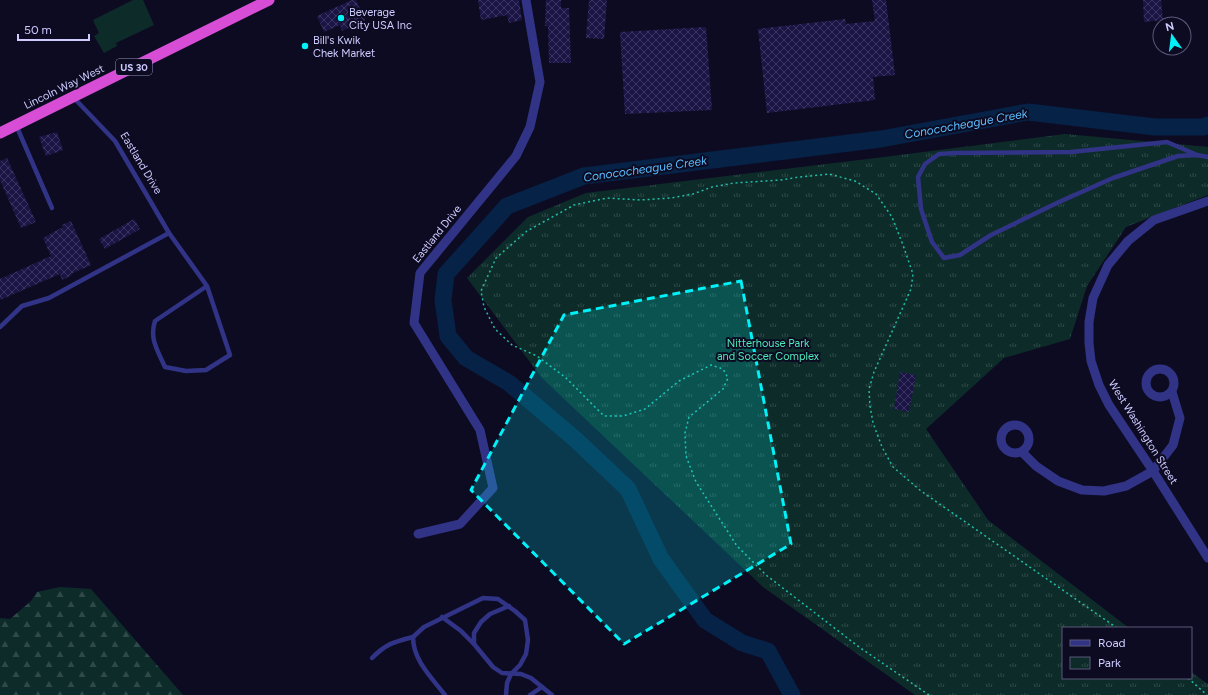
<svg xmlns="http://www.w3.org/2000/svg" width="1208" height="695" viewBox="0 0 1208 695" font-family="Figtree,sans-serif">
<defs>
<pattern id="forest-firs" width="22" height="20" patternUnits="userSpaceOnUse"><rect width="22" height="20" fill="#0d2c29"/><path d="M5 1l3.5 6h-7zM16 11l3.5 6h-7z" fill="#2f4949"/></pattern>
<pattern id="park-tufts" width="24" height="20" patternUnits="userSpaceOnUse"><rect width="24" height="20" fill="#0d2c29"/><path d="M3 7l-1-3M5 7V3M7 7l1-3M15 17l-1-3M17 17v-4M19 17l1-3" fill="none" stroke="#2f4949"/></pattern>
<pattern id="building-cross-hatch" width="8" height="8" patternUnits="userSpaceOnUse"><rect width="8" height="8" fill="#1b1545"/><path d="M0 0l8 8M0 8l8-8" fill="none" stroke="#3b3661"/></pattern>
</defs>
<rect width="100%" height="100%" fill="#0d0b22"/>
<path fill="#0d2c29" d="M133 0H143L154 25 116 43 117 46 104 53 94 36 99 33 93 20Z"/>
<path fill="url(#forest-firs)" d="M60 587 91 589 183 695H0V618L10 619 31 601 37 592Z"/>
<path fill="url(#park-tufts)" d="M1065 134 1208 147V195L1126 227 1087 286 1070 339 1004 358 926 429 988 520 1129 628H1063V678H1191V672L1208 684V695H915L763 587 542 378 467 278 528 217 586 193 884 157Z"/>
<g fill="none" stroke-linecap="round" stroke-linejoin="round">
<path stroke="#062246" stroke-width="17" d="M792 695 768 651 742 643 705 620 661 559 628 489 575 439 509 383 466 358 448 336 443 300 446 274 507 206 584 176 881 139 1028 112 1155 127H1203L1208 125"/>
</g>
<g fill="url(#building-cross-hatch)">
<path d="M352 0H356L365 20 342 31 340 25 324 32 317 16Z"/>
<path d="M478 0H519L522 20 509 23 507 15 481 20Z"/>
<path d="M546 0H561V8H569L571 63H549L548 26H545Z"/>
<path d="M589 0H607L604 39 586 38Z"/>
<path d="M872 0H886L895 75 873 77 875 100 767 113 758 29 845 19 846 24 875 21Z"/>
<path d="M1143 0H1161L1163 20 1144 22Z"/>
<path d="M706 27 712 110 625 114 620 32Z"/>
<path d="M57 132 63 150 46 156 39 137Z"/>
<path d="M7 158 36 222 21 228 0 180V161Z"/>
<path d="M134 219 140 229 105 249 99 239Z"/>
<path d="M71 221 91 265 71 274 72 275 62 280 60 274 0 300V279L51 256 43 238 63 227 62 225Z"/>
<path d="M900 372 916 375 909 412 894 409Z"/>
</g>
<g fill="none" stroke-linecap="round" stroke-linejoin="round">
<g stroke="#21bea8" stroke-width="1.5" stroke-dasharray="2 3" stroke-linecap="butt">
<path d="M1188 678 1207 695"/>
<path d="M929 695 859 647 766 575 737 546 696 482 686 456 685 433 689 417 723 389 728 378 723 369 711 365 679 381 645 409 623 416H604L565 377 537 356 512 345 495 329 484 307 481 291 496 258 527 231 574 205 607 198 640 200 671 198 693 194 712 187 734 183 781 180 799 177 829 174 855 181 876 194 892 217 903 245 913 274 911 289 874 372 869 389 870 406 873 423 882 447 893 467 921 491 1117 628"/>
</g>
<g stroke="#313486" stroke-width="4.5">
<path d="M73 97 115 141 169 233 207 286 230 355 206 370 186 371 165 367C158 351 149 339 155 321L207 286"/>
<path d="M16 125 52 208"/>
<path d="M1197 155 1167 142 1071 152 955 153 939 154 925 164 918 177 921 209 932 242 944 258 960 255 991 235 1059 202 1113 178 1178 156 1197 155 1208 157"/>
<path d="M0 327 22 306 49 298 169 233"/>
<path d="M442 617 461 631 474 644 493 667 502 673 521 674 531 678 552 695"/>
<path d="M474 644V633L481 622 490 614 509 606"/>
<path d="M372 658C386 644 393 642 413 637"/>
<path d="M445 695C431 677 413 660 413 637L424 627 483 598 498 599 515 611 525 620 528 640 526 654 520 665 511 674 507 683 506 695"/>
<path d="M530 695 542 687"/>
</g>
<g stroke="#313486" stroke-width="9">
<path d="M1208 201 1154 220 1128 241 1108 265 1093 298 1089 322V343L1091 361 1099 385 1109 405 1153 471 1208 558"/>
<circle cx="1160" cy="383" r="14"/>
<circle cx="1015" cy="439" r="14"/>
<path d="M1022 452 1036 466 1058 481 1082 490 1104 491 1126 486 1153 471 1173 445 1180 418 1172 392"/>
<path d="M418 534 460 524 493 488 480 430 414 323 420 273 516 156 530 127 540 82 526 0"/>
</g>
<path stroke="#d84dd6" stroke-width="11" d="M0 133 269 0"/>
</g>
<path fill="#00f1f7" fill-opacity="0.2" stroke="#00f1f7" stroke-width="3" stroke-dasharray="8 5" stroke-linejoin="round" d="M741 281 791 544 624 644 471 490 564 315Z"/>
<g fill="#00f1f7" stroke="#0d0b22" stroke-width="1.5">
<circle cx="341" cy="18" r="4"/>
<circle cx="305" cy="46" r="4"/>
</g>
<g text-anchor="middle" dominant-baseline="central" stroke-width="4" stroke-linejoin="round" paint-order="stroke">
<rect fill="#0d0b22" stroke="#9492bd" stroke-width="1" x="116" y="59" width="36" height="16" rx="3"/>
<g font-size="10" font-weight="bold" fill="#ceccff">
<text x="134" y="67">US 30</text>
</g>
<g font-size="11" fill="#ceccff" stroke="#0d0b22" text-anchor="start">
<text x="349" y="12">Beverage<tspan x="349" dy="13">City USA Inc</tspan></text>
<text x="313" y="40">Bill's Kwik<tspan x="313" dy="13">Chek Market</tspan></text>
</g>
<g font-size="11" fill="#ceccff" stroke="#0d0b22">
<text transform="translate(64 87) rotate(-26)">Lincoln Way West</text>
<text transform="translate(141 163) rotate(59)">Eastland Drive</text>
<text transform="translate(437 234) rotate(-51)">Eastland Drive</text>
<text transform="translate(1143 432) rotate(58)">West Washington Street</text>
</g>
<g font-size="11" fill="#4cebb7" stroke="#0d0b22">
<text x="768" y="343">Nitterhouse Park<tspan x="768" dy="13">and Soccer Complex</tspan></text>
</g>
<g font-size="12" font-style="italic" fill="#5abfff" stroke="#0d0b22">
<text transform="translate(966 124) rotate(-10)">Conococheague Creek</text>
<text transform="translate(645 169) rotate(-8)">Conococheague Creek</text>
</g>
</g>
<rect x="1062" y="627" width="130" height="52" fill="#0d0b22" stroke="#5a587a"/>
<rect x="1070" y="640" width="20" height="6" fill="#313486" stroke="#5a587a"/>
<text x="1098" y="647" font-size="12" fill="#ceccff">Road</text>
<rect x="1070" y="657" width="20" height="12" fill="url(#park-tufts)" stroke="#5a587a"/>
<text x="1098" y="667" font-size="12" fill="#ceccff">Park</text>
<g transform="translate(1172 36) rotate(346)"><circle r="19" fill="#0d0b22" stroke="#5a587a"/>
<path d="M0-3L7 15L0 10L-7 15Z" fill="#00f1f7"/>
<text y="-6" font-size="11" font-weight="bold" text-anchor="middle" fill="#ceccff">N</text>
</g>
<path d="M18 34v6h71v-6" fill="none" stroke="#ceccff" stroke-width="2"/>
<text x="24" y="34" font-size="12" fill="#ceccff" stroke="#0d0b22" stroke-width="3" paint-order="stroke">50 m</text>
</svg>
